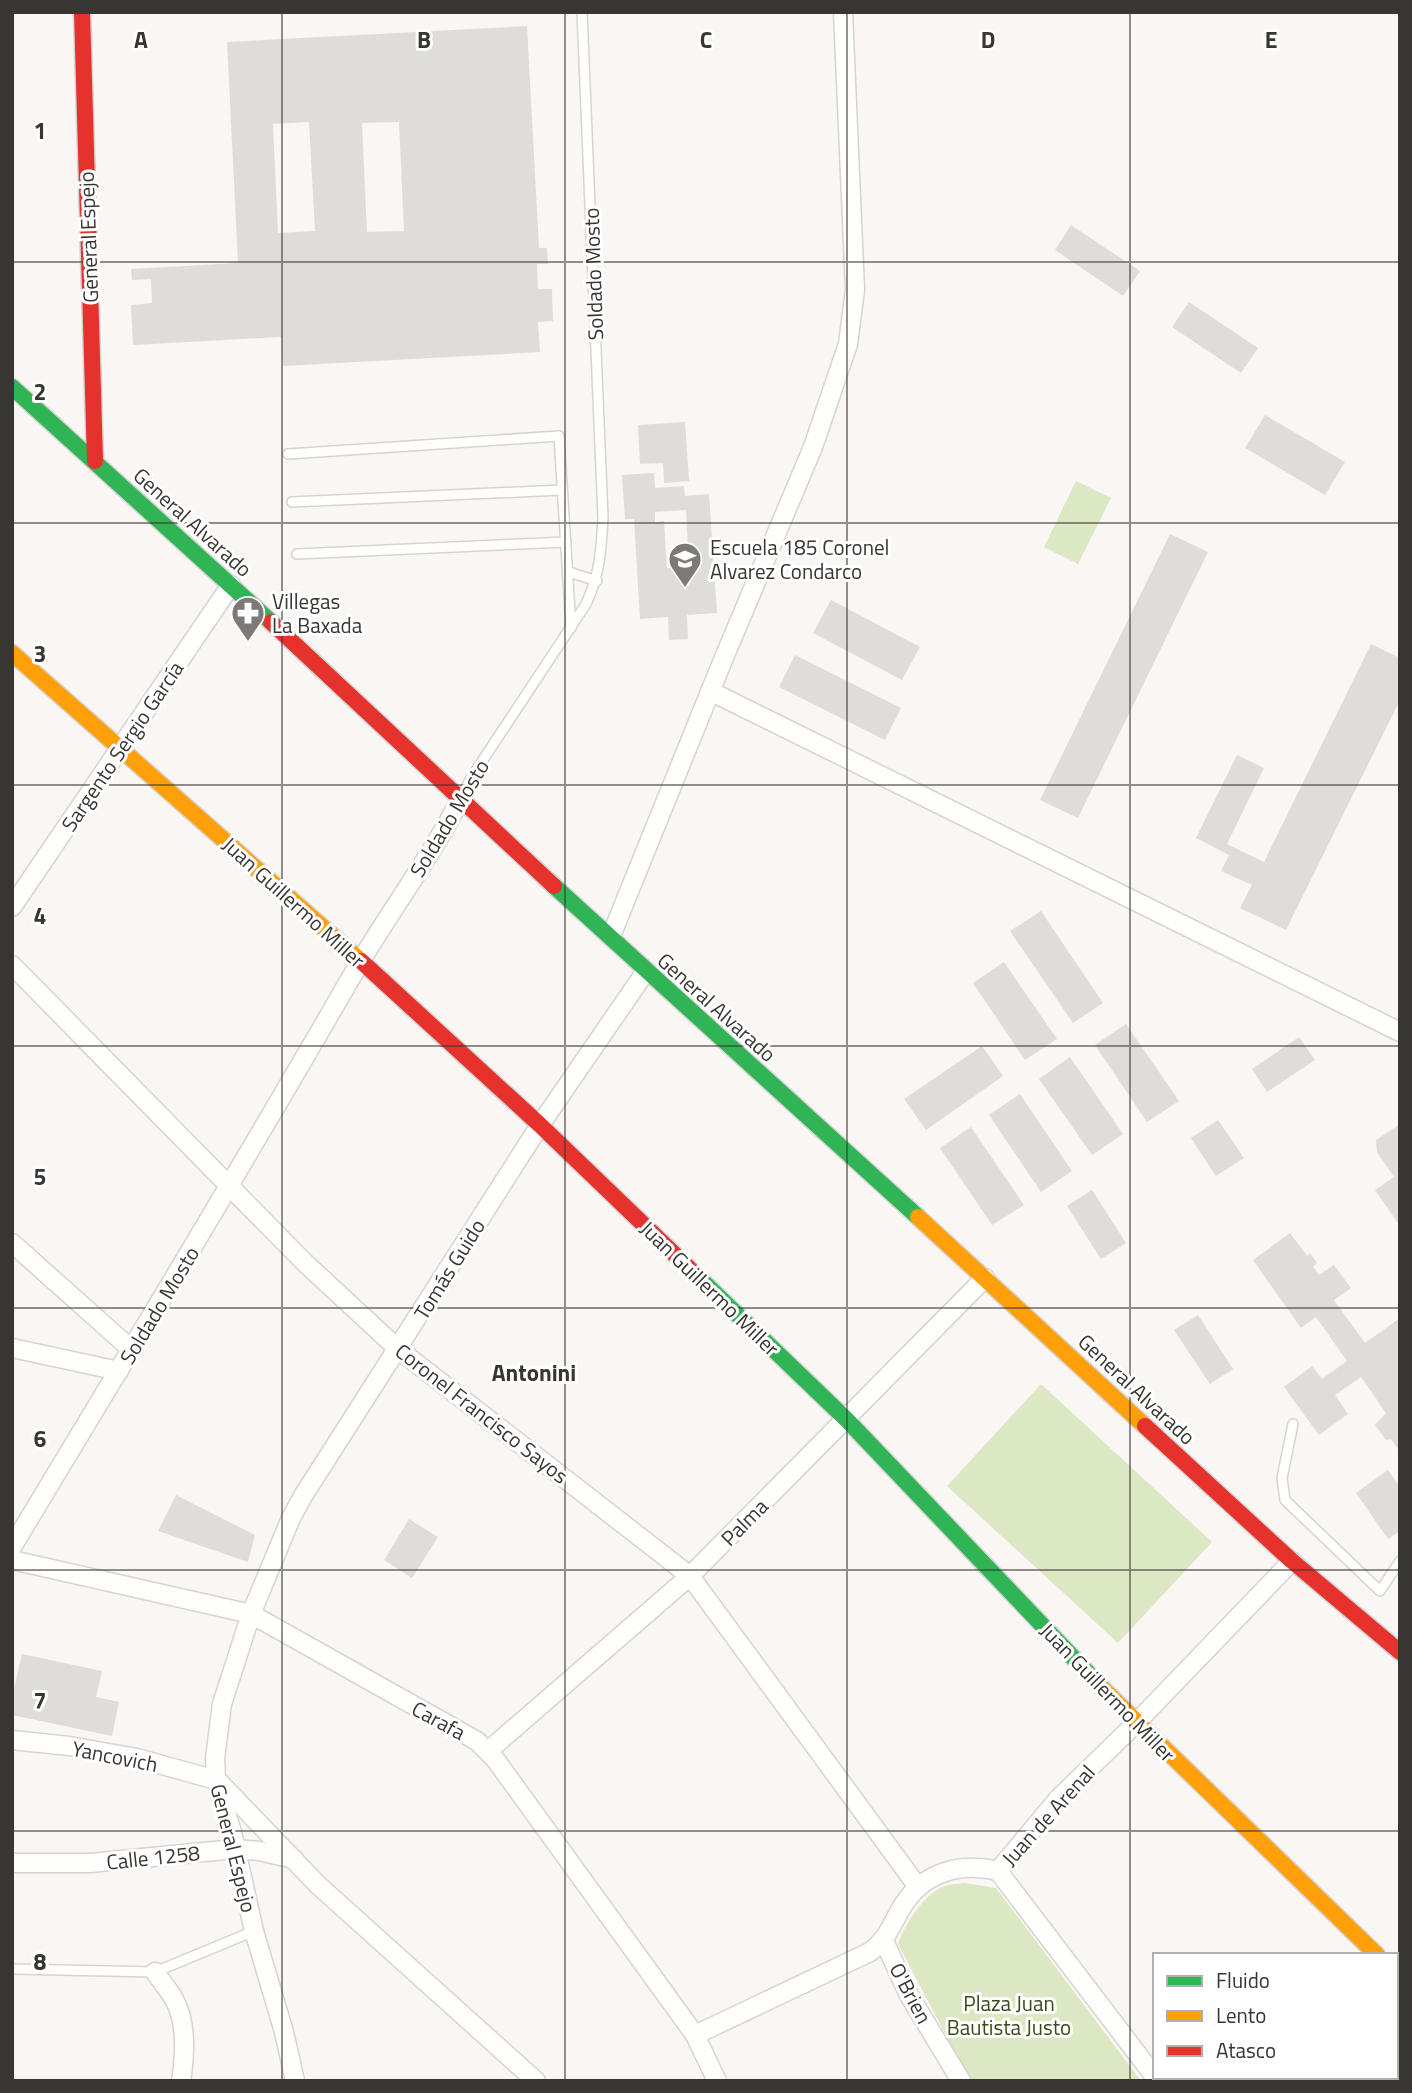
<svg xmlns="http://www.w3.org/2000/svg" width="1412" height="2093" viewBox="0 0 1412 2093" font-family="'Titillium Web',sans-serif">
<rect width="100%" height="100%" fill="#f9f6f3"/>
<g fill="#dbe8c3">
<path d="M1076 481 1111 498 1078 564 1044 547Z"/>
<path d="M1041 1384 1212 1542 1118 1643 947 1486Z"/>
<path d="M965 1883 996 1888 1141 2081H970L898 1944C905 1924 923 1896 942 1887 948 1884 958 1884 965 1883Z"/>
</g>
<g fill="#dfddda" fill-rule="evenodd">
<path d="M527 26 539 248H547L548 264H537L538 289H552L553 321 538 322 540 352 283 366 281 337 133 345 131 305 152 303 151 279 132 280 131 269 238 263 227 42ZM309 122 315 231 278 233 273 124ZM399 122 404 231 367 232 362 123Z"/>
<path d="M1071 225 1140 271 1123 296 1055 250Z"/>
<path d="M1189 302 1258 348 1241 373 1172 327Z"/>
<path d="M1265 415 1345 462 1325 495 1245 448Z"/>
<path d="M685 422 689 481 664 483 663 463 640 464 638 425Z"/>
<path d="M654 473 655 488 684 486 685 496 709 494 717 613 687 615 688 639 669 640 668 617 640 619 634 519H625L622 475ZM686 510 689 567 667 568 664 521 655 522V512Z"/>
<path d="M1170 534 1208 552 1078 818 1040 800Z"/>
<path d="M831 600 920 647 902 680 813 633Z"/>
<path d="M1371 644 1400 658V700L1286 930 1240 908 1252 885 1221 871 1229 855 1196 838 1237 755 1264 768 1227 844 1264 862Z"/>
<path d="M795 655 901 708 885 740 779 687Z"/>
<path d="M1041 911 1103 1003 1073 1023 1010 931Z"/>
<path d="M1004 962 1057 1039 1025 1060 973 983Z"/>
<path d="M1126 1024 1179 1101 1147 1122 1095 1045Z"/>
<path d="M1299 1037 1315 1060 1267 1092 1252 1069Z"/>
<path d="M982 1046 1003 1076 926 1130 904 1099Z"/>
<path d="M1070 1057 1123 1134 1092 1155 1039 1079Z"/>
<path d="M1020 1094 1072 1171 1041 1192 989 1115Z"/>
<path d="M1218 1120 1244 1158 1216 1176 1191 1138Z"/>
<path d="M1400 1124V1226L1375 1190 1394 1177 1377 1152 1376 1140Z"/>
<path d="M971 1127 1024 1205 992 1225 940 1148Z"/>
<path d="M1092 1190 1126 1243 1101 1259 1067 1206Z"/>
<path d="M1290 1233 1307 1256 1310 1253 1317 1263 1313 1267 1319 1275 1334 1265 1351 1288 1334 1300 1365 1343 1400 1318V1452L1391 1439 1386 1440 1375 1425 1386 1413 1361 1377 1335 1395 1348 1414 1319 1435 1284 1387 1312 1366 1322 1379 1347 1361 1316 1317 1301 1328 1253 1260Z"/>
<path d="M1198 1315 1233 1369 1210 1384 1174 1330Z"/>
<path d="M1388 1470 1400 1487V1531L1388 1539 1356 1493Z"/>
<path d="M176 1495 255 1535 248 1562 158 1531Z"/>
<path d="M409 1519 438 1537 412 1578 384 1560Z"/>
<path d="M22 1654 102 1671 96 1697 119 1702 112 1736 12 1715V1697Z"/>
</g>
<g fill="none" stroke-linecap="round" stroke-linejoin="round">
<defs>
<g id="lane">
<path d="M288 454 559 436 571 628"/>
<path d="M292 502 562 490"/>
<path d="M297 554 566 542"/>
<path d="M569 572 597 581"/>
<path d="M462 796 471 778 586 604C600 574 601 551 603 518L582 12"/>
<path d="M1293 1424 1282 1478 1285 1500 1380 1591 1400 1561"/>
<path d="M12 1969 155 1972 254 1931"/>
</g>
<g id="street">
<path d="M710 691 1400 1032"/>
<path d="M12 907 231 585"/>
<path d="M611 936 723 660 813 447 848 344 855 290 843 12"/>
<path d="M12 965 304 1262 398 1349 690 1576 918 1887"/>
<path d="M12 1243 132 1350"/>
<path d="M12 1348 119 1371"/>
<path d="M12 1547C128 1355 244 1163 356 969 390 911 431 857 461 798"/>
<path d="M12 1560 251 1614 477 1741 495 1759 695 2035 717 2081"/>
<path d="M12 1740 69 1746 137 1758 216 1780"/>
<path d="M488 1751 690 1576 985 1278"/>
<path d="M220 1783 318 1885 536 2081"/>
<path d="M12 1863H90L235 1849 259 1851 294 1859"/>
<path d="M998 1871 1155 2077"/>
<path d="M884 1941 909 1995 961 2081"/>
<path d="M155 1972C161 1981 169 1990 174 1999 187 2022 185 2056 181 2081"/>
<path d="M1396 1973 1400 1976"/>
<path d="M1396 1997 1400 1995"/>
<path d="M695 2035 870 1952C889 1937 890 1927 902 1907 923 1872 960 1862 998 1871L1058 1799 1136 1723 1292 1561"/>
<path d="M295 2081 284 2032 254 1931 232 1832 216 1780 215 1758 222 1704 251 1614 291 1518 303 1496 540 1125 646 971"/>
<path d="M1284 2081 1289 2077"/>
</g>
<g id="fast">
<path d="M12 387 271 622"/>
<path d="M554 886 918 1217"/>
<path d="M694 1273 847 1420 1104 1690"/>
</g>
<g id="slow">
<path d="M12 653 361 961"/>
<path d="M918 1217 1145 1426"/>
<path d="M1104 1690 1377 1955"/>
</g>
<g id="jam">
<path d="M82 12 95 461"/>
<path d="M271 622 554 886"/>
<path d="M361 961 540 1125 694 1273"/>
<path d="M1145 1426 1292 1561 1400 1652"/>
</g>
</defs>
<use href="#lane" stroke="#d6d4d2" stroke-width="12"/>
<use href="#street" stroke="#d6d4d2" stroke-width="21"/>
<use href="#fast" stroke="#d6d4d2" stroke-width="19"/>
<use href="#slow" stroke="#d6d4d2" stroke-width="19"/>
<use href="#jam" stroke="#d6d4d2" stroke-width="19"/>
<use href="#lane" stroke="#fefefd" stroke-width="9"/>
<use href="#street" stroke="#fefefd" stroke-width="18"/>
<use href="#fast" stroke="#30b455" stroke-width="16"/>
<use href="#slow" stroke="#ff9f0a" stroke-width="16"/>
<use href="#jam" stroke="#e5322d" stroke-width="16"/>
</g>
<path fill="none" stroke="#383633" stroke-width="2" stroke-opacity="0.55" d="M282 12V2081M565 12V2081M847 12V2081M1130 12V2081M12 262H1400M12 523H1400M12 785H1400M12 1046H1400M12 1308H1400M12 1570H1400M12 1831H1400"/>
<defs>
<symbol id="school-pin" viewBox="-11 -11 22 30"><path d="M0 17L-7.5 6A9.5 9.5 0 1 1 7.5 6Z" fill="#7c7976" stroke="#fff"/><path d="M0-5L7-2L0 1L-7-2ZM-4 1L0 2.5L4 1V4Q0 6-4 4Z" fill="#fff"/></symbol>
<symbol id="pharmacy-pin" viewBox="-11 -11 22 30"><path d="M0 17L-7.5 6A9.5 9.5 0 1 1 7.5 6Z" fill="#7c7976" stroke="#fff"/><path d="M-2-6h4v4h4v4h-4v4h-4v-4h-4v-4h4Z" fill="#fff"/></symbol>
</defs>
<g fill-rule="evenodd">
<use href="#school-pin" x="666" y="540" width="38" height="52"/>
<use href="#pharmacy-pin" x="229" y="594" width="38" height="52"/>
</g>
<g text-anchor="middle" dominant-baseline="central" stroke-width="6" stroke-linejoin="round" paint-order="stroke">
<g font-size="21" fill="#383633" stroke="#fff">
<text transform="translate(88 237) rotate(-92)">General Espejo</text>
<text transform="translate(593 274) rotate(-92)">Soldado Mosto</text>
<text transform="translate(193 522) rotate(42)">General Alvarado</text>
<text transform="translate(122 746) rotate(-56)">Sargento Sergio García</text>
<text transform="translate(449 818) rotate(-59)">Soldado Mosto</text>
<text transform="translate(294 902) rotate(42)">Juan Guillermo Miller</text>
<text transform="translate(717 1007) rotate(42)">General Alvarado</text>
<text transform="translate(449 1269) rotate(-58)">Tomás Guido</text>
<text transform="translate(710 1288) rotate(44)">Juan Guillermo Miller</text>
<text transform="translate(159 1305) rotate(-59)">Soldado Mosto</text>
<text transform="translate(1137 1389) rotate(43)">General Alvarado</text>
<text transform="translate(482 1413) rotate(38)">Coronel Francisco Sayos</text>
<text transform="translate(744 1522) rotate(-45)">Palma</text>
<text transform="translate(1108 1692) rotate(46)">Juan Guillermo Miller</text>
<text transform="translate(439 1720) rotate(29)">Carafa</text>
<text transform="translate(115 1756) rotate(11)">Yancovich</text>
<text transform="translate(1048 1815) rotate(-48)">Juan de Arenal</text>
<text transform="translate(234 1848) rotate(76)">General Espejo</text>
<text transform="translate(153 1857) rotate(-6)">Calle 1258</text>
<text transform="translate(911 1993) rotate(62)">O'Brien</text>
</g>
<g font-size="21" fill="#383633" stroke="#fff" text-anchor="start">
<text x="710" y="547">Escuela 185 Coronel<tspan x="710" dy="24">Alvarez Condarco</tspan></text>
<text x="272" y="601">Villegas<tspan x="272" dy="24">La Baxada</tspan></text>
</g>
<g font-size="21" fill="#394b17" stroke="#fff">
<text x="1009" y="2003">Plaza Juan<tspan x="1009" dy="24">Bautista Justo</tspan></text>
</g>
<g font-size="23" font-weight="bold" fill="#383633" stroke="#fff">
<text x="534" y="1372">Antonini</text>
</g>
</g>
<g font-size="23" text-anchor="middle" font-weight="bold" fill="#383633" stroke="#fff" stroke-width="6" stroke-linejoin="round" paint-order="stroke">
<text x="141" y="48">A</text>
<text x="424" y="48">B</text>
<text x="706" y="48">C</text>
<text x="988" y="48">D</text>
<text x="1271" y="48">E</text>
<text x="40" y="139">1</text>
<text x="40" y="400">2</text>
<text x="40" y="662">3</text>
<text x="40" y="924">4</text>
<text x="40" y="1185">5</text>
<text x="40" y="1447">6</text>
<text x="40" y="1709">7</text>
<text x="40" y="1970">8</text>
</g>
<rect width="1412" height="2093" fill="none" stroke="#383633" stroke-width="28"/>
<rect x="1153" y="1953" width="245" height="126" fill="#ffffff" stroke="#afafad" stroke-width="2"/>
<rect x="1167" y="1976" width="35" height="10" fill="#30b455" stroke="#afafad" stroke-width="2"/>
<text x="1216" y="1988" font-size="21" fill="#383633">Fluido</text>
<rect x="1167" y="2011" width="35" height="10" fill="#ff9f0a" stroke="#afafad" stroke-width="2"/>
<text x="1216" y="2023" font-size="21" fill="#383633">Lento</text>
<rect x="1167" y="2046" width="35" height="10" fill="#e5322d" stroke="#afafad" stroke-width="2"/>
<text x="1216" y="2058" font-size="21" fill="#383633">Atasco</text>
</svg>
